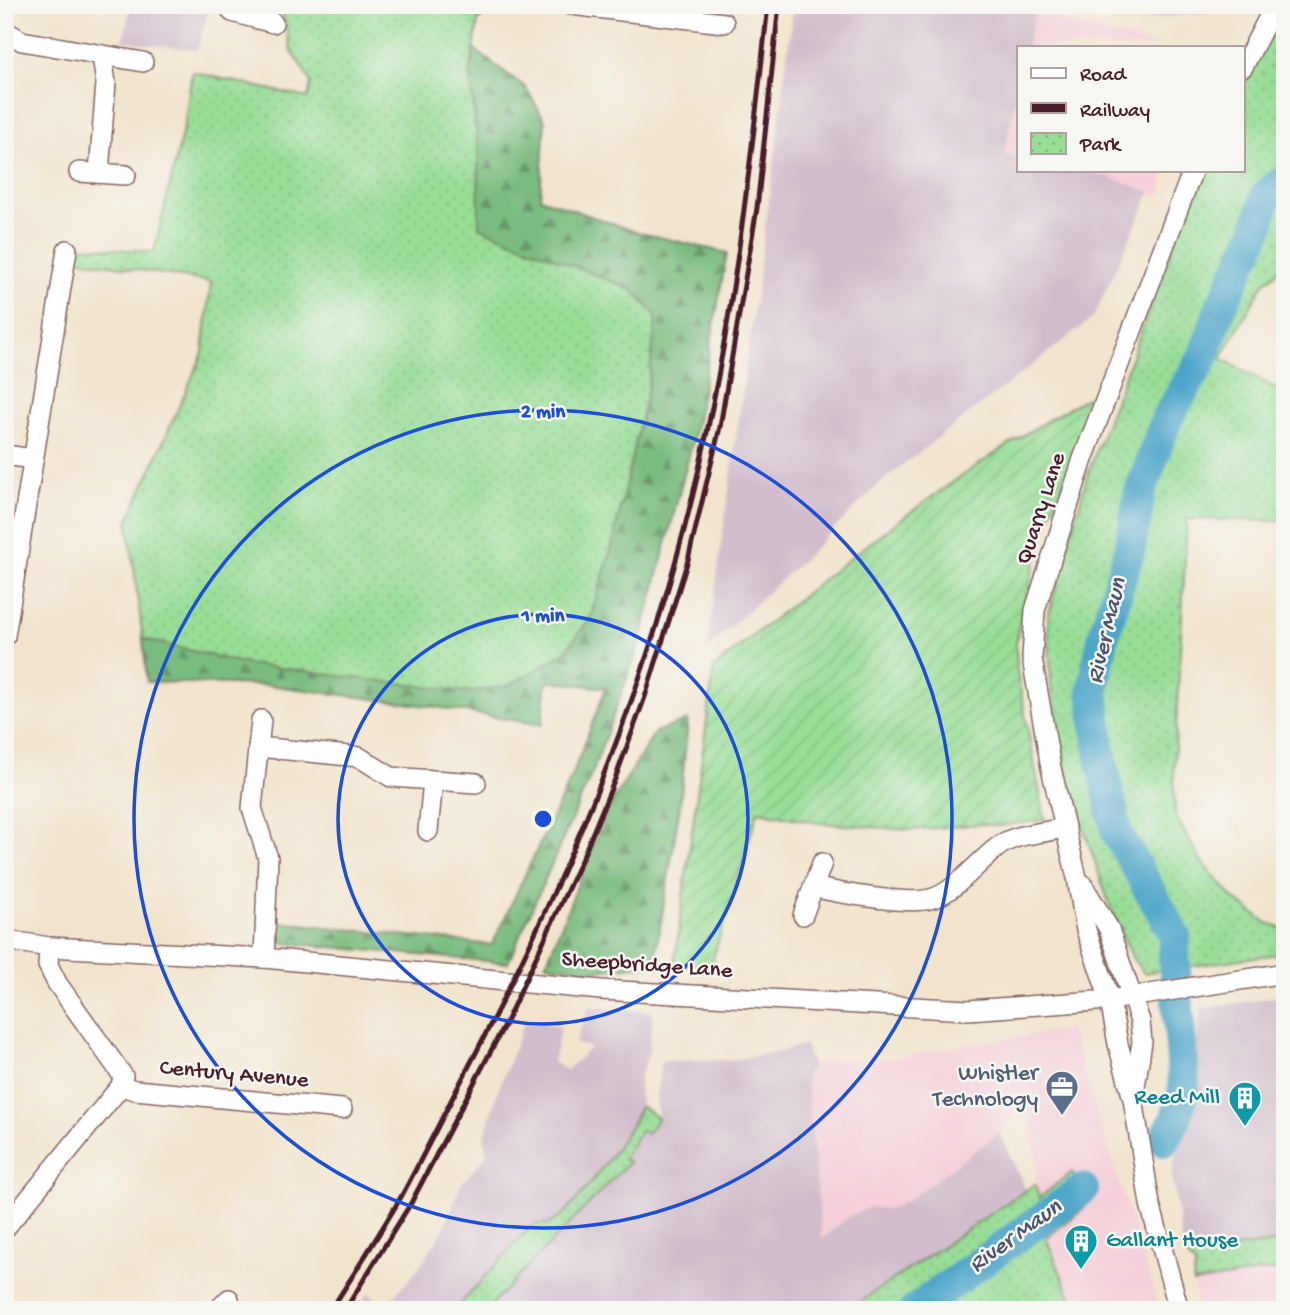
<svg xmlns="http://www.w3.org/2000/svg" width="1290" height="1315" viewBox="0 0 1290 1315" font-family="'Gochi Hand',sans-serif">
<defs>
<pattern id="forest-firs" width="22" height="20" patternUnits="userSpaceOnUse" patternTransform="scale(1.75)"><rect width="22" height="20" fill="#7abc7f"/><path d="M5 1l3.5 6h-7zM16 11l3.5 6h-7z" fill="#669868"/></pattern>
<pattern id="park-dots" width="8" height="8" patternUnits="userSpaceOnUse" patternTransform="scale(1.75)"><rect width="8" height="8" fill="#98dd96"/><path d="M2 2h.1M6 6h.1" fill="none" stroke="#84bd81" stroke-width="1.8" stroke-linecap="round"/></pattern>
<pattern id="garden-furrows" width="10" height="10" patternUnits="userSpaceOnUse" patternTransform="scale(1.75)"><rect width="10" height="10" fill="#98dd96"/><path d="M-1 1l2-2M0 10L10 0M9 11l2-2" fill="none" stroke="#84bd81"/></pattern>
</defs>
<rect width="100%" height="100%" fill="#f6f6f2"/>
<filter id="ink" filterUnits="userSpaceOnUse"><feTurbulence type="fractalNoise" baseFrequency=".0143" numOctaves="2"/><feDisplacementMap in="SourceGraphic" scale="14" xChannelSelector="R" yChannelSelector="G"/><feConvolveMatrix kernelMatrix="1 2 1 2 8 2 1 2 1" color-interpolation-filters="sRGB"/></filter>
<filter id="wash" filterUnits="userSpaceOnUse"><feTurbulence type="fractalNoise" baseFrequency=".00686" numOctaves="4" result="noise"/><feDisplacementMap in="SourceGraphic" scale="28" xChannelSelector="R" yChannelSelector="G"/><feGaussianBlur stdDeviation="1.57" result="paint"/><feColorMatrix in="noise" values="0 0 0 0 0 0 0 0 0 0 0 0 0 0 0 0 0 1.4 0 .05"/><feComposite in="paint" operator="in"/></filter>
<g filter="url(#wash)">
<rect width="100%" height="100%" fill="#f2e4cc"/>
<g fill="#f5cfd9">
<path d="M1035 14 1164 47H1026Z"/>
<path d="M1019 84V158L1004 155Z"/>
<path d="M1077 170H1167L1160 197 1106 176Z"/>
<path d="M1070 1027 1160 1310H1076L1046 1237 1085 1208 1039 1199 1035 1184 1037 1166 1029 1116 1019 1107 999 1133 907 1201 890 1209 871 1207 850 1216 822 1240 806 1077 812 1065 835 1061 890 1059 939 1049 1064 1030Z"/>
<path d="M1285 1268V1310H1198L1193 1283Z"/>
</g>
<g fill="#d1bdcb">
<path d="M131 5H210L197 50 123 41Z"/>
<path d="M793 5H997L1035 14 1026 47H1019V84L1004 154 1019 158V170H1077L1106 176 1151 192 1093 318 881 482 813 550 707 649 779 126Z"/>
<path d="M1038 5H1240L1238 9 1120 22Z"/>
<path d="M1285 995V1238L1280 1242 1220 1250 1183 1251 1172 1175 1202 1009Z"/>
<path d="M589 1007 653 1012 649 1052 639 1079 640 1106 637 1117 598 1175 567 1210 551 1223 533 1224 454 1310H358L368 1293 385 1306 416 1272 444 1229 461 1184 487 1155 484 1139 496 1096 526 1018 561 1027 553 1062 567 1070 590 1048 575 1043Z"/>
<path d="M805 1044 812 1065 806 1077 822 1239 850 1216 871 1207 890 1209 907 1201 999 1133 1026 1190 848 1310H486L629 1162 623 1159 632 1144 641 1130 658 1118 656 1097 661 1061 728 1060 780 1052Z"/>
</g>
<g fill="url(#forest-firs)" stroke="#626e55" stroke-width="2">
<path d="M474 49 526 88 545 121 540 198 633 231 727 253 694 436 641 640 592 773 508 963 275 942 281 922 492 945 571 778 606 688 547 681 542 725 435 707 267 685 147 682 143 639 247 664 590 618 611 550 648 387 632 290 479 227 478 149 470 75Z"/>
<path d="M688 720 680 805 654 964 593 971 546 964 607 811 655 732Z"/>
</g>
<g fill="url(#park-dots)" stroke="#717e60" stroke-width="2">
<path d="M281 5H494L478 21 470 75 478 149 479 227 632 290 656 315 648 387 611 550 590 618 565 652 510 685 468 692 247 664 143 639 128 521 203 353 211 282 75 259 78 246 154 252 185 121 192 72 308 98 311 82 291 50Z"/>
<path d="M1285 5V265L1264 283 1221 358 1285 394V508L1281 521 1187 519 1174 769 1175 815 1201 861 1233 898 1267 923 1285 929V953L1144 973 1133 959 1110 906 1073 798 1061 746 1051 685 1048 617 1088 473 1197 183 1202 170H1243V85Z"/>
<path d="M640 1106 658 1118 647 1134 641 1130 623 1159 629 1162 486 1310H455L533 1224C538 1224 545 1224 550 1223 572 1215 633 1129 640 1106Z"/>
<path d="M1072 1172 1083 1189 1085 1208 1046 1238 1076 1310H848L1035 1184 1039 1198Z"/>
<path d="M1285 1238V1268L1193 1283 1195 1266 1183 1251 1220 1250 1280 1242Z"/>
</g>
<path fill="url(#garden-furrows)" stroke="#717e60" stroke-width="2" d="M1097 392 1041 541 1021 616 1016 642 1017 672 1045 820 1000 826 982 824 911 830 819 823 758 811 710 969 674 965 714 668C835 568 958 468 1097 392Z"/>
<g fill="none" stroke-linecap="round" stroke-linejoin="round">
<g stroke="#4ca4c9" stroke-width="32">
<path d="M1164 1141 1176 1118 1184 1088 1174 957 1175 935 1117 833 1100 753 1093 690 1103 638 1130 548 1140 492 1167 418 1203 358 1221 307 1258 228 1265 197 1285 179"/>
<path d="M915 1310 1083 1189"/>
</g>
</g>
</g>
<g filter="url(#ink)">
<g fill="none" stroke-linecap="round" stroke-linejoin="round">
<defs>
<g id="minor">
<path d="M234 5 232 12 273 23"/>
<path d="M571 5 724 23"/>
<path d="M5 31 22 41 143 62"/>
<path d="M1243 67 1275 5"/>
<path d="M79 172 126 175"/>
<path d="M99 172 106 83 102 56"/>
<path d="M5 455 33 459"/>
<path d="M5 636 67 250"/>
<path d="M261 720 252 808 268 858 264 958"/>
<path d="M258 747 359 757 391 777 476 783"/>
<path d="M428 831 433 781"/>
<path d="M1082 884 1109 929 1140 1021 1142 1042 1134 1093"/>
<path d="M814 887C837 893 908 905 930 899 956 893 980 858 1002 844 1020 833 1044 833 1064 828"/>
<path d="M803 915 822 863"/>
<path d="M5 940 49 947 264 958 601 990 968 1010 1110 1000 1285 973"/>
<path d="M121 1086 135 1090 342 1109"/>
<path d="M5 1228 121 1086 123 1076 57 983 48 965 49 947"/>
<path d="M218 1310 229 1299"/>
<path d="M1179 1310 1150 1204 1133 1099 1118 1044 1110 1000 1086 930 1077 878 1051 768 1032 658 1035 610 1083 459 1193 170"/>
</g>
</defs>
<use href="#minor" stroke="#856463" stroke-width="22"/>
<use href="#minor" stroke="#fff" stroke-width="19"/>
<g stroke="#4a1f2b" stroke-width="5">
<path d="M331 1310C355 1272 379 1235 401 1197 420 1162 438 1126 456 1091 546 921 626 743 677 556 727 377 748 190 768 5"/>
<path d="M345 1310 411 1203 505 1024 584 854 615 779 645 697 688 560 720 427 757 208 779 5"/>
</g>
</g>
</g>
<g fill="none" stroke="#1d4ed8" stroke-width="3.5">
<circle cx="543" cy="819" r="205"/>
<circle cx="543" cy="819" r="409"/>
</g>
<defs>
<symbol id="office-pin" viewBox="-11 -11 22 30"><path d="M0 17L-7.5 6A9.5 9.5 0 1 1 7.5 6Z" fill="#5c6f8a" stroke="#f6f6f2"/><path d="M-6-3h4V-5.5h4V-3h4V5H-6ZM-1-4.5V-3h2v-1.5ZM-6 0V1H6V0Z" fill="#fff"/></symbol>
<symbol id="building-pin" viewBox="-11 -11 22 30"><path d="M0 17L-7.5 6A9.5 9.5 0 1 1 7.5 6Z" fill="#0f9aa8" stroke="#f6f6f2"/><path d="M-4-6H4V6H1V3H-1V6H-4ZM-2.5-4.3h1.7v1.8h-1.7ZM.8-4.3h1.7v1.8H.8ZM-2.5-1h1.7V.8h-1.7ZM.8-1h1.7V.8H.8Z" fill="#fff"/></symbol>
</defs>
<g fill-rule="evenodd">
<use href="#office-pin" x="1043" y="1068" width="38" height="52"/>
<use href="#building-pin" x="1226" y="1079" width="38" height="52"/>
<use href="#building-pin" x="1062" y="1222" width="38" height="52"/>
</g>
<g text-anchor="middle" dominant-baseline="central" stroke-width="5" stroke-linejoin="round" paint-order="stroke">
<g font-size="23" fill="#4a1f2b" stroke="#f6f6f2">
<text transform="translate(1042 509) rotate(-72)">Quarry Lane</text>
<text transform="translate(647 966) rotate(4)">Sheepbridge Lane</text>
<text transform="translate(234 1075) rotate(5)">Century Avenue</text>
</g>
<g font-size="23" fill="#4e5e75" stroke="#f6f6f2" text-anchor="end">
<text x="1038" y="1074">Whistler<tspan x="1038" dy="26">Technology</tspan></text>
</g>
<g font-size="23" fill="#0d838f" stroke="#f6f6f2" text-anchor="end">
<text x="1220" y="1098">Reed Mill</text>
<text x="1106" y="1241" text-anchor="start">Gallant House</text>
</g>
<g font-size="24" font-style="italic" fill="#4b546a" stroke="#f6f6f2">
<text transform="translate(1108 631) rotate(-77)">River Maun</text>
<text transform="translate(1016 1237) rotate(-36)">River Maun</text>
</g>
</g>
<circle cx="543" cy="819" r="10" fill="#1d4ed8" stroke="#f6f6f2" stroke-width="3.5"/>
<g font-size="21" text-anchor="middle" font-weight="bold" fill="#1d4ed8" stroke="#f6f6f2" stroke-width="5" stroke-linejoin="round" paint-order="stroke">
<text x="543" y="417">2 min</text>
<text x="543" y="621">1 min</text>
</g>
<rect width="1290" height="1315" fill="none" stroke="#f6f6f2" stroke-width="28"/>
<rect x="1017" y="46" width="228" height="126" fill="#f6f6f2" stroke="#b1a0a2" stroke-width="2"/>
<rect x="1031" y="68" width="35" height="10" fill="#ffffff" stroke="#b1a0a2" stroke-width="2"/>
<text x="1080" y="80" font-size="21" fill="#4a1f2b">Road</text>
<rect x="1031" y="103" width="35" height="10" fill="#4a1f2b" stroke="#b1a0a2" stroke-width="2"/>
<text x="1080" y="116" font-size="21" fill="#4a1f2b">Railway</text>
<rect x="1031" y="133" width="35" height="21" fill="url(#park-dots)" stroke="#b1a0a2" stroke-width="2"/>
<text x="1080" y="150" font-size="21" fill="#4a1f2b">Park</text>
</svg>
